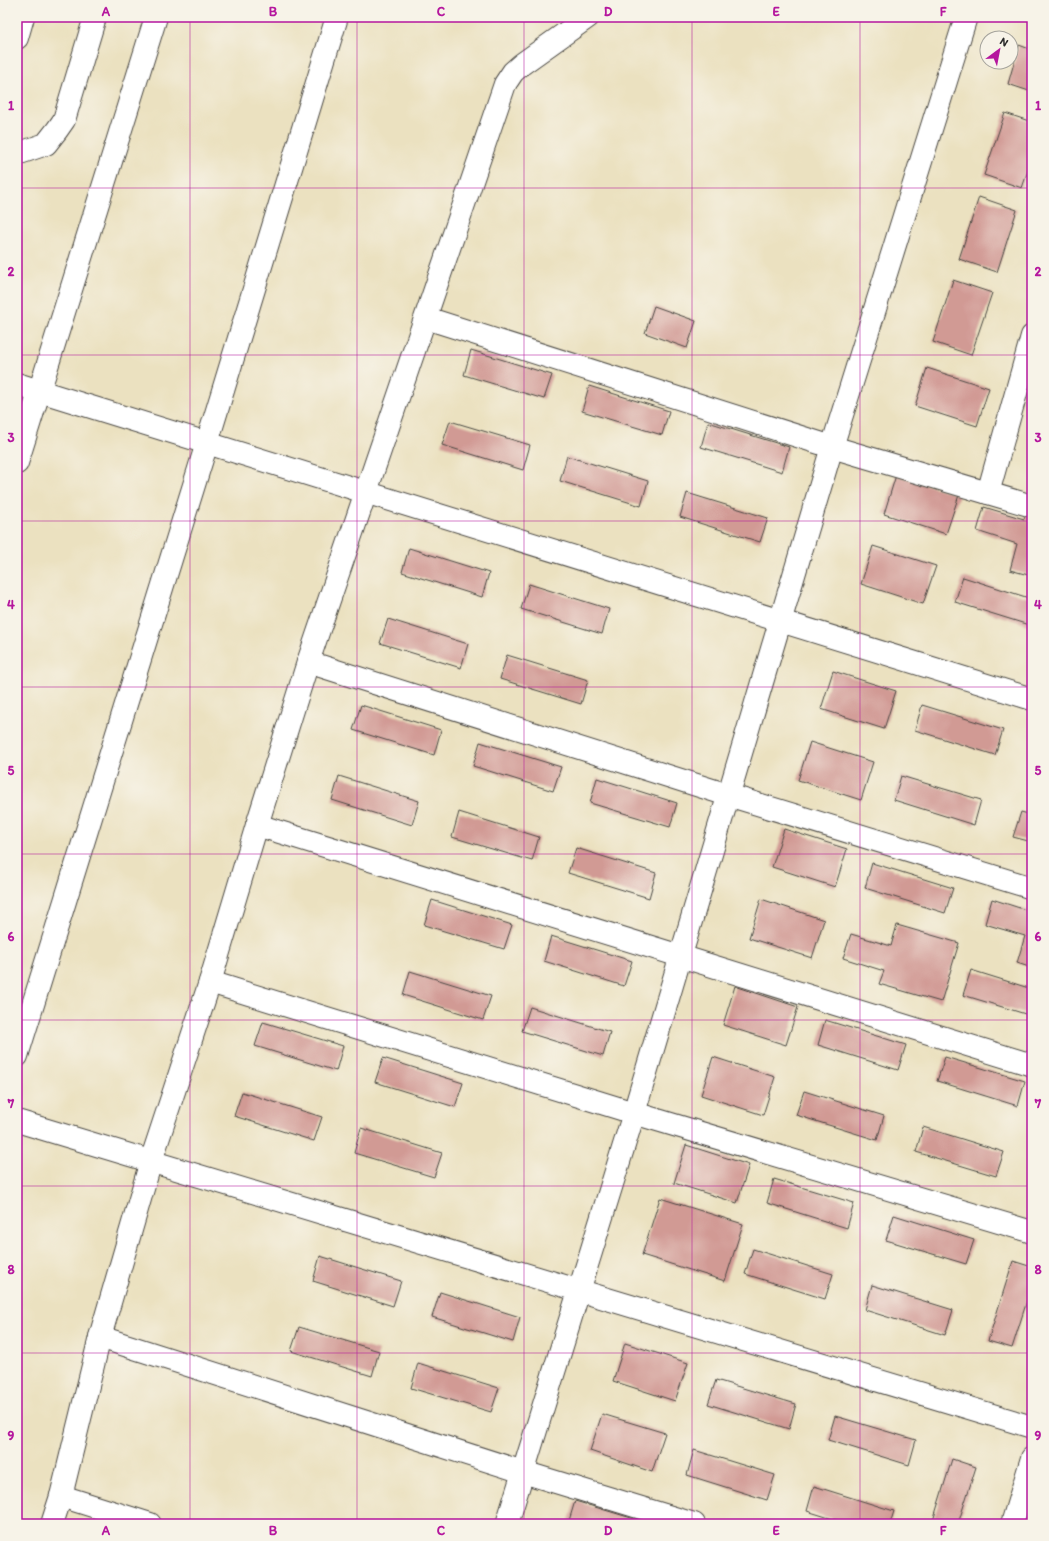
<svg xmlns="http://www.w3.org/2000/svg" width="1049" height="1541" viewBox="0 0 1049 1541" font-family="Itim,sans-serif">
<rect width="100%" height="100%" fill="#f7f3e8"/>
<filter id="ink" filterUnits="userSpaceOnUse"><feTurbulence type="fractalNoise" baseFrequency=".025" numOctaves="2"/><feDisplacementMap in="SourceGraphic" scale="8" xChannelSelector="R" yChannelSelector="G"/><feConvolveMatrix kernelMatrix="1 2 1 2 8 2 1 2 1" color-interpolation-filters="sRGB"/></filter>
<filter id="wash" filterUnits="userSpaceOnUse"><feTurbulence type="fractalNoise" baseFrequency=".012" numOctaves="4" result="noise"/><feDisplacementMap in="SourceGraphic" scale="16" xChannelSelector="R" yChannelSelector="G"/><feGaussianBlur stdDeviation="0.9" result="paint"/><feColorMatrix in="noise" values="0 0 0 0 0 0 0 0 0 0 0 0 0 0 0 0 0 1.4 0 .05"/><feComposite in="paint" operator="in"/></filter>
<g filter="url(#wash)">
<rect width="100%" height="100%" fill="#ebe1c0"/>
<g id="blocks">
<g fill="#d19a94">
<path d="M1019 45 1032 50V92L1008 84Z"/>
<path d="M1005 113 1032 122V159L1022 188 984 175Z"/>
<path d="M979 197 1017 210 997 272 959 259Z"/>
<path d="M953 280 992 293 971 355 933 342Z"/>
<path d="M654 306 696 321 687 348 645 333Z"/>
<path d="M471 350 552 375 544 399 464 375Z"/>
<path d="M927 368 989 388 977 426 915 406Z"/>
<path d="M589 386 669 411 662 435 582 411Z"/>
<path d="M450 421 530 445 523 470 442 445Z"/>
<path d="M708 422 789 447 782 472 701 447Z"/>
<path d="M567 456 648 481 641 506 560 481Z"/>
<path d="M896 475 959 495 946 534 884 514Z"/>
<path d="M687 493 768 518 760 542 680 517Z"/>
<path d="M984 507 1024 519 1027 511 1032 513V576L1010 570 1017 544 977 531Z"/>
<path d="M873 546 936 566 923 604 861 584Z"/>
<path d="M409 548 489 573 482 597 402 572Z"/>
<path d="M963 577 1032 599V626L955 602Z"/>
<path d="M529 584 609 609 602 634 521 609Z"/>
<path d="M388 619 468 644 461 668 380 643Z"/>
<path d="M507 655 588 680 581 704 500 679Z"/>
<path d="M833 671 896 691 884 729 821 709Z"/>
<path d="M361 705 441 730 434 755 353 730Z"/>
<path d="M922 705 1003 730 995 755 915 730Z"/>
<path d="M480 742 561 767 553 791 473 766Z"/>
<path d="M810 742 873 762 861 800 798 780Z"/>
<path d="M339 776 419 801 412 825 332 800Z"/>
<path d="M901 776 981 800 974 825 894 800Z"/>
<path d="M597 778 677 803 670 827 590 803Z"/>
<path d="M459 812 539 837 532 861 452 837Z"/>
<path d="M1021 812 1032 815V842L1013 837Z"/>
<path d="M784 829 847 849 835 887 772 867Z"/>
<path d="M576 848 656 873 649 898 568 873Z"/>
<path d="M872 863 953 888 945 913 865 888Z"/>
<path d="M761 899 824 920 812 958 749 938Z"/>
<path d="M992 899 1032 912V968L1017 963 1025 936 985 924Z"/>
<path d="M432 900 512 925 504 949 424 925Z"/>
<path d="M897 925 959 943 941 1002 879 984 884 971 843 958 851 934 891 946Z"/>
<path d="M551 936 632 961 624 986 544 961Z"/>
<path d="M971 970 1032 989V1016L963 995Z"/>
<path d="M410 971 491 996 483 1020 403 995Z"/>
<path d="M735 986 798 1007 786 1045 723 1025Z"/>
<path d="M530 1007 610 1032 603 1056 522 1031Z"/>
<path d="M825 1020 906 1045 898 1070 818 1045Z"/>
<path d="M263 1022 343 1046 336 1071 255 1046Z"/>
<path d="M713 1057 775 1077 763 1115 701 1095Z"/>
<path d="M945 1057 1025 1081 1018 1106 937 1081Z"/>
<path d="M383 1058 463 1083 455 1107 375 1082Z"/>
<path d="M804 1091 884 1116 877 1140 796 1115Z"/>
<path d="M242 1092 322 1117 314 1141 234 1116Z"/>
<path d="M923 1127 1004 1152 996 1176 916 1152Z"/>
<path d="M361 1128 442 1153 434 1177 354 1153Z"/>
<path d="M686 1145 749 1165 737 1203 674 1183Z"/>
<path d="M774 1179 854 1203 847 1228 767 1203Z"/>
<path d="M660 1198 743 1224 725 1281 642 1255Z"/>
<path d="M894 1215 974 1240 966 1264 886 1240Z"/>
<path d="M753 1249 833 1274 825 1299 745 1274Z"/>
<path d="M320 1256 401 1281 393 1306 313 1281Z"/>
<path d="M1013 1261 1032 1267V1285L1012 1348 988 1341Z"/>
<path d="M872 1285 953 1310 945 1335 865 1310Z"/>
<path d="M440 1292 520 1317 513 1342 432 1317Z"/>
<path d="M299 1327 379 1351 372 1376 291 1351Z"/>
<path d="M625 1343 688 1363 675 1401 613 1381Z"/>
<path d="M418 1363 499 1388 491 1412 411 1388Z"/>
<path d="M716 1380 796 1404 789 1429 708 1404Z"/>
<path d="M602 1414 665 1433 652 1472 590 1451Z"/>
<path d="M835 1416 916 1440 909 1465 828 1440Z"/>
<path d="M694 1450 775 1475 767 1500 687 1475Z"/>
<path d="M952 1459 976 1467 958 1524H932Z"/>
<path d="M814 1486 894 1511 890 1524H849L807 1511Z"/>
<path d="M575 1501 638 1520 637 1524H568Z"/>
</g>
</g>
</g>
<g filter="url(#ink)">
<use href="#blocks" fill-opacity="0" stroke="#484641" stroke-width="1"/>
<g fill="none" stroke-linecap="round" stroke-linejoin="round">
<defs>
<g id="minor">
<path d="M17 38 23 17"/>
<path d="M17 154 46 144 57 130 64 120 95 17"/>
<path d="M426 318 832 447 1032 506"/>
<path d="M17 384 1032 699"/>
<path d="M17 463 156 17"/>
<path d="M988 493 1032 336"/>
<path d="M308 662 728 795 1032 888"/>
<path d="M257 825 1032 1065"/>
<path d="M210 982 634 1113 1032 1232"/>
<path d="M17 1056 207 443 337 17"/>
<path d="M17 1121 1032 1427"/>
<path d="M100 1337 523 1472 694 1524"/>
<path d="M61 1496 150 1524"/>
<path d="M52 1524 61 1496 100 1337 151 1161 210 982 257 825 308 662 505 84 513 72 522 64 588 17"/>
<path d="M507 1524 634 1113 832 447 966 17"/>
<path d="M1012 1524 1032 1458"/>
</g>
</defs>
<use href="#minor" stroke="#484641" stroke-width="24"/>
<use href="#minor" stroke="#fff" stroke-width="22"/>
</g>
</g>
<path fill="none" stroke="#b5179e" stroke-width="1" stroke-opacity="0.55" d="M190 17V1524M357 17V1524M524 17V1524M692 17V1524M860 17V1524M17 188H1032M17 355H1032M17 521H1032M17 687H1032M17 854H1032M17 1020H1032M17 1186H1032M17 1353H1032"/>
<rect width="1049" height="1541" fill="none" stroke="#f7f3e8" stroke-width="44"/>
<g transform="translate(999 50) rotate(32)"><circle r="19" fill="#f7f3e8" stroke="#a5a39c"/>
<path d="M0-3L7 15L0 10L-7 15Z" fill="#b5179e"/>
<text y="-6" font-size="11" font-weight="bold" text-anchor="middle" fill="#2b2b2b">N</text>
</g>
<rect x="22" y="22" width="1005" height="1497" fill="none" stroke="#b5179e" stroke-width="1.5"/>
<g font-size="13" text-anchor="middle" font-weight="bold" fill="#b5179e">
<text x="106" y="16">A</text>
<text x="273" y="16">B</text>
<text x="441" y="16">C</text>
<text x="608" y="16">D</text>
<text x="776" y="16">E</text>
<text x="943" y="16">F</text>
<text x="11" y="110">1</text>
<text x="1038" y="110">1</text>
<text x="11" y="276">2</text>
<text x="1038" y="276">2</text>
<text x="11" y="442">3</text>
<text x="1038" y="442">3</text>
<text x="11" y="609">4</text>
<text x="1038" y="609">4</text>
<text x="11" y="775">5</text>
<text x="1038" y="775">5</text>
<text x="11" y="941">6</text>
<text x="1038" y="941">6</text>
<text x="11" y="1108">7</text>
<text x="1038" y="1108">7</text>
<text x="11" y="1274">8</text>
<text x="1038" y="1274">8</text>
<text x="11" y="1440">9</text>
<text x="1038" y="1440">9</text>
<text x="106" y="1535">A</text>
<text x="273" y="1535">B</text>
<text x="441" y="1535">C</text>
<text x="608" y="1535">D</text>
<text x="776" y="1535">E</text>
<text x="943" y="1535">F</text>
</g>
</svg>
